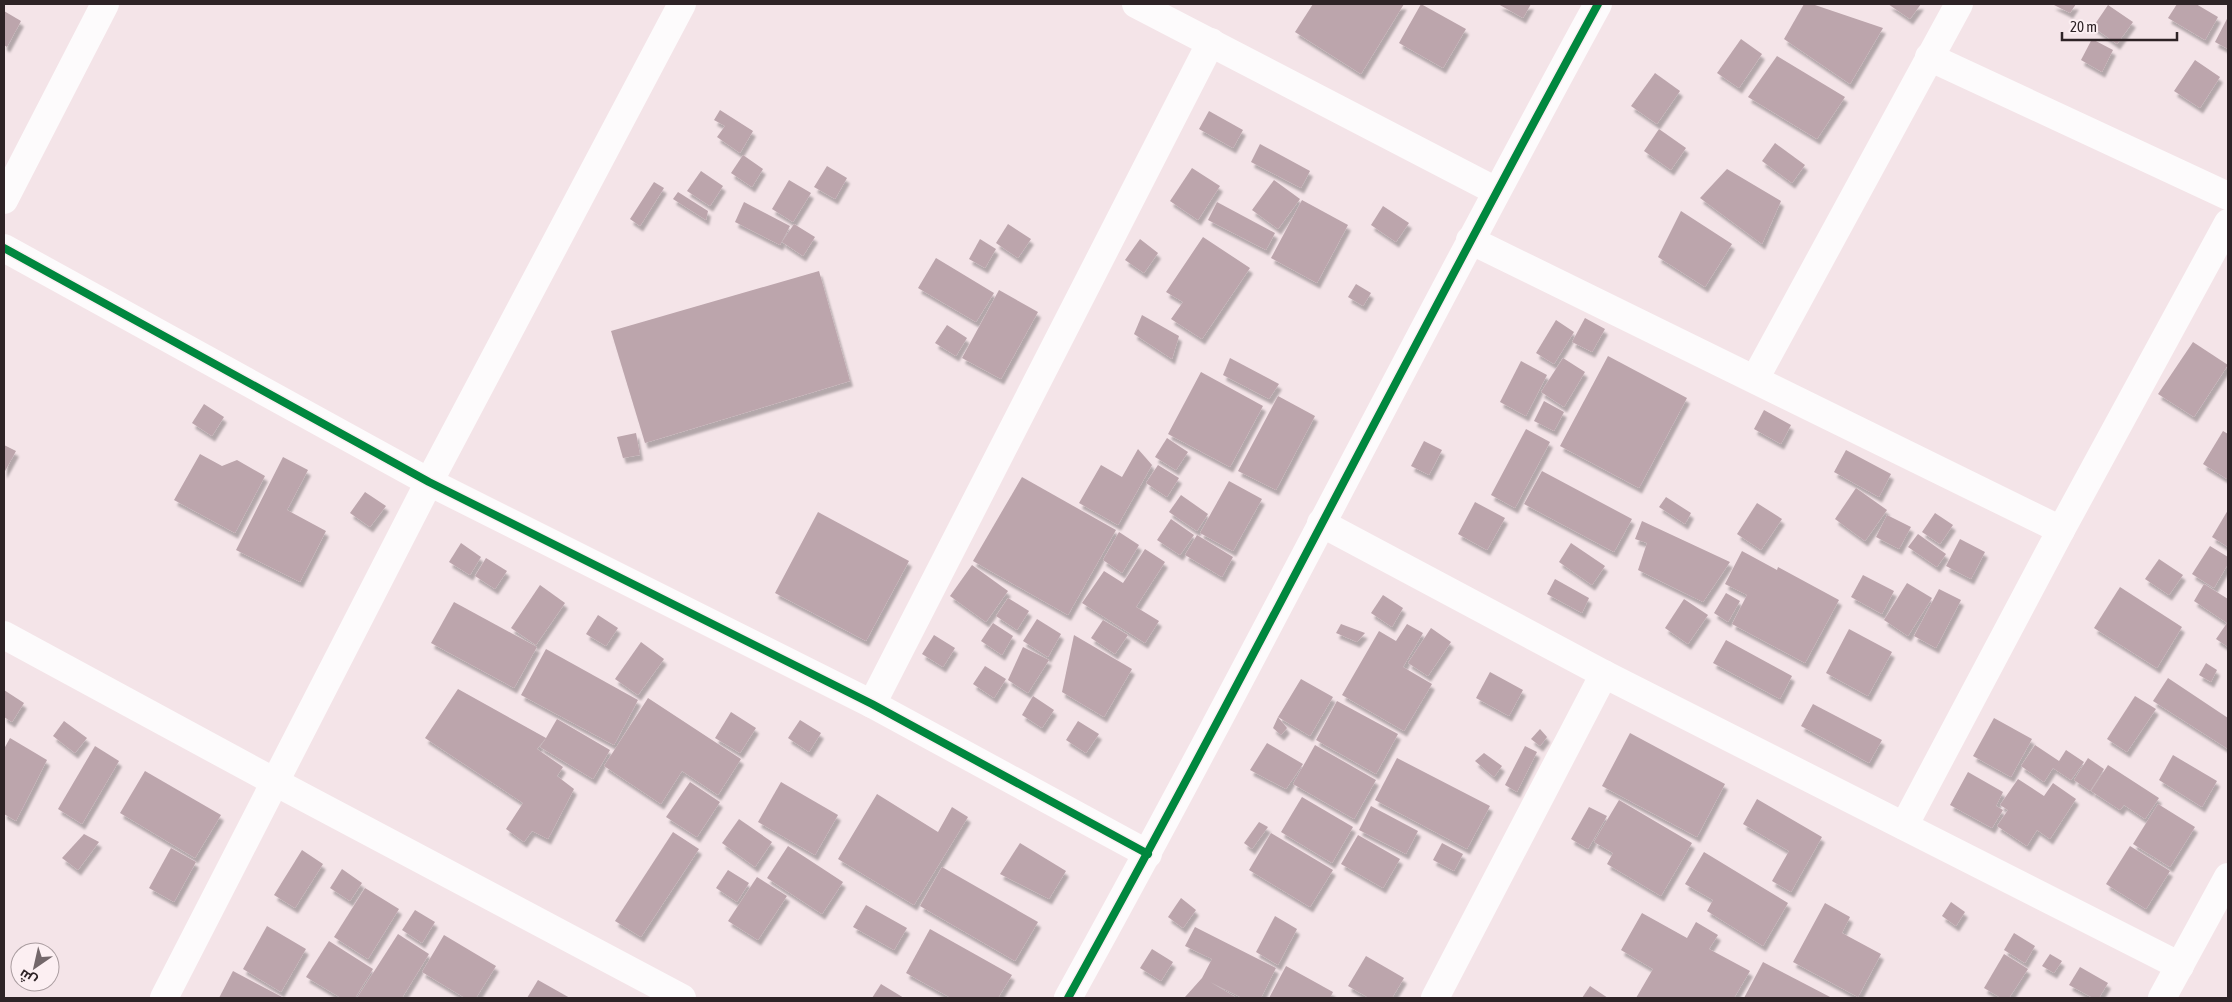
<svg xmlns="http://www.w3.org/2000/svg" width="2232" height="1002" viewBox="0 0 2232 1002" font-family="'Asap Condensed',Cairo,sans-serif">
<defs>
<filter id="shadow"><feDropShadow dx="3" dy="5.5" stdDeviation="1" flood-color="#0004"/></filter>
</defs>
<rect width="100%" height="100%" fill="#f4e4e8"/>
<g fill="#bca5ac" filter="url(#shadow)">
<path d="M1313 4H1404L1361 74 1295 32Z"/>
<path d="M1421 4 1466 29 1443 68 1399 43Z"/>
<path d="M1498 4H1531L1523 18Z"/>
<path d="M1804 4H1812L1883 28 1850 84 1784 39Z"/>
<path d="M1888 4H1921L1910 19Z"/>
<path d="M2052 4H2076L2070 13Z"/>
<path d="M2177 4H2196L2218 17 2205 40 2168 18Z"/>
<path d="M2108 5 2133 22 2117 44 2093 27Z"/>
<path d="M4 11 21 21 7 47 4 45Z"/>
<path d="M2228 17V49L2215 42Z"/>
<path d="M1741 39 1762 54 1739 88 1717 73Z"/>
<path d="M2092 39 2113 50 2102 72 2081 60Z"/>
<path d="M1777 56 1845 97 1817 139 1748 97Z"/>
<path d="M2195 60 2220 77 2200 108 2174 91Z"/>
<path d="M1655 73 1680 91 1657 124 1631 106Z"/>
<path d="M720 110 753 131 740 153 717 137 725 126 714 120Z"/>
<path d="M1209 111 1243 130 1233 148 1199 129Z"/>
<path d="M1659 129 1686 148 1671 170 1644 151Z"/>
<path d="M1775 143 1805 165 1792 183 1762 161Z"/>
<path d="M1260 144 1310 171 1301 188 1251 162Z"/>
<path d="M743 155 763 169 752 187 731 173Z"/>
<path d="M827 166 847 178 835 199 814 187Z"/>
<path d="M1192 168 1220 186 1198 220 1170 201Z"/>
<path d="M1727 169 1781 201 1762 244 1700 198Z"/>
<path d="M701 171 723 186 710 206 687 191Z"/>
<path d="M789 180 811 193 793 222 772 209Z"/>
<path d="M1274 180 1300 199 1278 229 1252 210Z"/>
<path d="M654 182 664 188 640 226 630 219Z"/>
<path d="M678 192 708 211 706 220 673 199Z"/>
<path d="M1302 200 1348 225 1317 283 1271 258Z"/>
<path d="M744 202 790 226 780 245 735 222Z"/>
<path d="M1217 202 1275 233 1266 250 1208 220Z"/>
<path d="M1383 206 1409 223 1396 242 1371 225Z"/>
<path d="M1681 211 1732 244 1705 287 1658 257Z"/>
<path d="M794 224 815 237 803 256 782 242Z"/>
<path d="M1008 224 1031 239 1018 258 996 243Z"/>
<path d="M1203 237 1250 268 1202 339 1171 319 1183 302 1166 292Z"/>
<path d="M980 239 996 249 985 268 969 259Z"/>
<path d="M1140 239 1158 253 1144 273 1125 260Z"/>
<path d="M936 258 994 293 976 322 918 288Z"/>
<path d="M819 271 850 381 645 443 611 331Z"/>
<path d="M1356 284 1371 293 1363 306 1348 297Z"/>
<path d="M999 290 1038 312 1001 379 962 358Z"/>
<path d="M1142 315 1179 336 1172 359 1134 334Z"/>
<path d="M1585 318 1605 329 1592 352 1572 342Z"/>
<path d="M1556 320 1574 332 1554 364 1536 353Z"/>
<path d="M947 325 967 338 956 356 935 343Z"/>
<path d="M2193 342 2228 365 2194 417 2158 394Z"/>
<path d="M1608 356 1687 398 1639 488 1560 446Z"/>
<path d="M1230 358 1279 384 1269 399 1223 375Z"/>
<path d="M1563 358 1585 372 1564 407 1541 392Z"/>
<path d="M1521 361 1547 375 1526 416 1500 402Z"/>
<path d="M1201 372 1263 406 1230 467 1168 434Z"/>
<path d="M1278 396 1315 416 1276 490 1238 471Z"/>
<path d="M1544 401 1564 412 1554 431 1534 421Z"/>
<path d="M204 404 224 417 212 436 192 423Z"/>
<path d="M1764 410 1791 425 1781 444 1754 429Z"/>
<path d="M1526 429 1550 442 1515 508 1491 495Z"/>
<path d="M2223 431 2228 434 2227 479 2203 464Z"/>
<path d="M636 433 640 455 623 458 617 437Z"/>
<path d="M1167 438 1188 452 1176 470 1155 457Z"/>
<path d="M1424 441 1442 450 1429 475 1411 466Z"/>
<path d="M4 445 16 451 4 473Z"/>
<path d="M1138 449 1152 465 1118 525 1079 503 1101 465 1122 477Z"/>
<path d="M1846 450 1891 474 1879 497 1834 472Z"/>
<path d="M200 454 222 466 237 460 265 476 235 533 174 500Z"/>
<path d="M283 457 308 470 287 510 326 531 300 582 236 550Z"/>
<path d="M1158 465 1179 478 1167 497 1146 483Z"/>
<path d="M1542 471 1632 519 1614 552 1524 504Z"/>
<path d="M1022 477 1116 530 1068 615 973 561Z"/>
<path d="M1229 481 1262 499 1233 551 1200 533Z"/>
<path d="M1856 488 1887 510 1865 541 1835 519Z"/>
<path d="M365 492 386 506 370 527 350 513Z"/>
<path d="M1181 495 1208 514 1197 531 1169 512Z"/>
<path d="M1666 497 1691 513 1685 524 1659 507Z"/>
<path d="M1475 502 1505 518 1487 550 1458 534Z"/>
<path d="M1757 503 1782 519 1761 550 1737 534Z"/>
<path d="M2228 510V547L2212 537Z"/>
<path d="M818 512 909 561 866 641 775 593Z"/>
<path d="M1935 513 1953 525 1940 544 1922 532Z"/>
<path d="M1887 515 1911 527 1899 549 1876 537Z"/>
<path d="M1171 519 1194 535 1180 555 1157 540Z"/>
<path d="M1642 521 1730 562 1703 602 1638 570 1647 543 1635 539Z"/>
<path d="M1119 532 1139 545 1122 573 1103 560Z"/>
<path d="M1918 534 1946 554 1937 567 1908 547Z"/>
<path d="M1197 535 1233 557 1222 577 1185 555Z"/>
<path d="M1960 539 1985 552 1971 579 1946 566Z"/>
<path d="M461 543 481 557 470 575 449 562Z"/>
<path d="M1571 543 1605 566 1592 585 1559 562Z"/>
<path d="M2210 546 2228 557V564L2214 588 2192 574Z"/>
<path d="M1145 549 1165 562 1136 607 1159 621 1145 643 1082 603 1104 571 1123 583Z"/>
<path d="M1742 551 1777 570 1778 567 1839 600 1805 663 1732 624 1747 595 1725 584Z"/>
<path d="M486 558 507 571 495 589 475 576Z"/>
<path d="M2159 559 2183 575 2169 595 2145 579Z"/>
<path d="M972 565 1008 591 986 622 950 596Z"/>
<path d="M1863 575 1894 591 1882 614 1851 597Z"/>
<path d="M1555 579 1589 598 1582 613 1547 594Z"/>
<path d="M1907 583 1932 598 1908 636 1884 620Z"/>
<path d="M2204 584 2228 599V647L2216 639 2227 623 2194 601Z"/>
<path d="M540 585 565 603 536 645 511 628Z"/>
<path d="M2120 587 2182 627 2157 668 2094 628Z"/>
<path d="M1939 589 1961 600 1936 648 1914 636Z"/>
<path d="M1726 593 1740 601 1728 622 1714 613Z"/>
<path d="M1383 595 1403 608 1392 627 1371 613Z"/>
<path d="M1008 598 1029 611 1017 630 996 616Z"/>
<path d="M1684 599 1708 615 1688 644 1665 628Z"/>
<path d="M454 602 537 647 514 688 431 643Z"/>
<path d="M598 615 618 628 606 646 586 634Z"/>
<path d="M1037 619 1061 634 1048 657 1023 641Z"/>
<path d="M1103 620 1128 635 1115 654 1091 638Z"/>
<path d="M993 623 1013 636 1002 655 981 641Z"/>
<path d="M1341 624 1365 633 1357 642 1336 633Z"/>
<path d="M1407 624 1423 633 1403 667 1432 684 1404 731 1342 695 1379 631 1396 641Z"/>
<path d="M1431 628 1451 642 1428 676 1408 663Z"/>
<path d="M1849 629 1892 652 1868 696 1826 673Z"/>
<path d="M934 635 955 648 943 667 922 654Z"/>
<path d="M1074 635 1132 669 1104 717 1062 692Z"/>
<path d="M1726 640 1792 676 1780 699 1713 663Z"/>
<path d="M641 642 664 659 638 695 615 679Z"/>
<path d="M1023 647 1049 660 1028 693 1008 680Z"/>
<path d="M546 649 638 700 614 745 521 695Z"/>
<path d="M2206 663 2217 670 2211 682 2199 675Z"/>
<path d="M985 666 1006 679 994 698 973 684Z"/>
<path d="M1490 672 1523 690 1509 716 1476 698Z"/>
<path d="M2168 678 2228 718V749L2153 701Z"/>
<path d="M1301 679 1333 697 1310 736 1278 717 1287 728 1281 735 1273 728 1278 717Z"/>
<path d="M458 689 546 738 557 719 610 750 593 779 540 747 546 738 537 749 563 767 557 776 574 789 548 839 532 831 524 842 506 829 523 803 425 738Z"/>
<path d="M4 690 24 703 12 722 4 717Z"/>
<path d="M1033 696 1054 710 1042 728 1022 715Z"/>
<path d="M2135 696 2156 709 2127 752 2107 739Z"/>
<path d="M648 698 741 759 718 795 682 771 661 804 604 766Z"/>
<path d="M1337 701 1398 734 1376 774 1316 740Z"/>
<path d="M1813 704 1882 740 1869 763 1801 726Z"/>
<path d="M731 712 756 728 740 753 715 738Z"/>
<path d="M1994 718 2032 739 2011 777 1973 756Z"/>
<path d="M800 720 821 733 809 752 788 738Z"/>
<path d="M64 721 87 738 75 753 53 736Z"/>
<path d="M1078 721 1099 734 1086 753 1066 740Z"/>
<path d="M1540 729 1547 737 1540 746 1531 739Z"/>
<path d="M1630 733 1725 784 1697 837 1602 786Z"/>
<path d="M10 738 47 760 16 821 4 814V749Z"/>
<path d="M1267 743 1303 764 1286 789 1250 770Z"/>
<path d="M1315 745 1376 780 1354 819 1293 784Z"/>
<path d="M2035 745 2059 761 2066 750 2084 762 2071 780 2053 768 2044 782 2021 766Z"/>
<path d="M95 746 119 761 82 824 58 809Z"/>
<path d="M1525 746 1537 752 1517 792 1505 785Z"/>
<path d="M1484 753 1502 766 1494 777 1475 761Z"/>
<path d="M2173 755 2217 781 2202 807 2159 780Z"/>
<path d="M1397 758 1490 806 1467 849 1375 800Z"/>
<path d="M2088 758 2104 769 2090 791 2074 780Z"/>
<path d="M2108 765 2159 798 2145 819 2124 805 2120 810 2091 791Z"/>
<path d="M145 771 221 815 195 858 120 813Z"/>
<path d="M1968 772 2003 792 1996 806 2003 810 1992 828 1950 805Z"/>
<path d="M2018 779 2044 796 2053 783 2076 799 2050 839 2037 830 2027 846 1997 826 2008 810 2000 805Z"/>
<path d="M690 782 720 802 697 837 666 817Z"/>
<path d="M781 782 838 815 815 855 758 822Z"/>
<path d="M877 794 938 832 952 807 968 817 914 905 838 859Z"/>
<path d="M1302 797 1353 827 1332 863 1281 832Z"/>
<path d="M1757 799 1822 837 1791 892 1772 881 1789 851 1743 824Z"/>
<path d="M1619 800 1692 843 1661 896 1607 864 1613 853 1594 842Z"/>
<path d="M2158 804 2195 827 2170 867 2133 844Z"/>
<path d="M1371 806 1418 831 1406 854 1359 830Z"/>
<path d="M1589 807 1607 816 1588 849 1571 839Z"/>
<path d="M739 819 772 842 755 867 722 843Z"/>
<path d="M1259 822 1268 827 1252 849 1244 843Z"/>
<path d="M673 832 699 849 641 937 615 921Z"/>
<path d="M1271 833 1333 870 1310 907 1249 870Z"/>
<path d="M84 834 99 842 78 870 62 858Z"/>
<path d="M1358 835 1400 859 1383 888 1341 864Z"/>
<path d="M1020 843 1066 871 1049 899 1000 874Z"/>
<path d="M1442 843 1463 854 1454 871 1433 860Z"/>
<path d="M788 846 843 882 822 914 767 878Z"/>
<path d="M2130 846 2170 871 2146 909 2106 884Z"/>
<path d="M171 848 196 862 174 902 149 888Z"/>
<path d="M302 850 323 864 295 908 274 895Z"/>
<path d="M1704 852 1788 903 1763 946 1707 911 1713 900 1685 884Z"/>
<path d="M942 867 1038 922 1015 961 920 906Z"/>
<path d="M342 869 362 883 350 901 330 888Z"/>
<path d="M728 870 749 883 737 902 716 888Z"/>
<path d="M757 877 787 896 758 940 728 921Z"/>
<path d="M365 888 399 909 368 959 334 937Z"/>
<path d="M1181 898 1196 910 1183 928 1168 917Z"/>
<path d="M1951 902 1965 912 1956 926 1942 916Z"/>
<path d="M1825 903 1850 917 1842 933 1881 954 1858 997 1793 962Z"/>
<path d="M866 905 907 928 894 950 853 927Z"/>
<path d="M415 910 435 922 422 943 402 930Z"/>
<path d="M1642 913 1687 938 1696 922 1718 935 1709 949 1750 971 1734 998H1636L1653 969 1621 950Z"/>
<path d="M1275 916 1297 929 1278 965 1256 952Z"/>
<path d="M267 926 306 949 281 992 243 969Z"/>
<path d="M1195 927 1276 968 1261 998H1242L1210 982 1237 998 1185 997 1202 978 1212 959 1185 946Z"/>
<path d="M930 929 1012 975 998 998H951L906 973Z"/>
<path d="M2014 933 2035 946 2025 963 2004 950Z"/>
<path d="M398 934 429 954 402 998H357Z"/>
<path d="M444 935 496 966 476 998H465L422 972Z"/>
<path d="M329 941 373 969 355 998H341L306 977Z"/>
<path d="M1152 949 1173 962 1161 981 1140 968Z"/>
<path d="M2004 954 2028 969 2009 998H2001L1984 988Z"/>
<path d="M2050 954 2062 961 2054 973 2042 966Z"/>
<path d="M1366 956 1404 978 1392 998H1369L1348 986Z"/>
<path d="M1763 962 1832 998H1744Z"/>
<path d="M1286 966 1333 992 1330 998H1269Z"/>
<path d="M2080 967 2108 983 2099 998H2093L2069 985Z"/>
<path d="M233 971 284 998H219Z"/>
<path d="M538 980 570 998H527Z"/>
<path d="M881 984 904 998H872Z"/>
<path d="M1590 986 1608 998H1582Z"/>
</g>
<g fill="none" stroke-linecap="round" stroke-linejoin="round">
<g stroke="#fdfbfc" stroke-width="28">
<path d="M1136 4 1496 191"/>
<path d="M1929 57 2228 196"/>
<path d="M4 200 105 4"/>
<path d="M1470 240 2061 530"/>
<path d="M4 248 429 482 872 704 1148 854"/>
<path d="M1755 379 1959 4"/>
<path d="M1321 523 1604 674 2180 966"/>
<path d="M4 635 275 782 682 998"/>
<path d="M872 704 1211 42"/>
<path d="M1904 826 2061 530 2228 223"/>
<path d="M164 998 429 482 682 4"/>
<path d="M1068 998C1250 669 1418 333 1598 4"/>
<path d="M1435 998 1604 674"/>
<path d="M2162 998 2228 877"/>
</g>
<defs>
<g id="cycleway">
<path d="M4 248 429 482 872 704 1148 854"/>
<path d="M1068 998C1250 669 1418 333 1598 4"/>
</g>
</defs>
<use href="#cycleway" stroke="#fceff2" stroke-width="11"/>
<use href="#cycleway" stroke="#00873e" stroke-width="8"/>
</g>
<rect width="2232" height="1002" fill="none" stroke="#2e2326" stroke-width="10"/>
<g transform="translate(35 967) rotate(214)"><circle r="24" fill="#fceff2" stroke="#aa9da0"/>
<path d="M0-4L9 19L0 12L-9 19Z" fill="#73676a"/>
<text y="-8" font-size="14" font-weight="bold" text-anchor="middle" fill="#2e2326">ش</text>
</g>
<path d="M2062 32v8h115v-8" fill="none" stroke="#2e2326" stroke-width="2.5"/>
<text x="2070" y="32" font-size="15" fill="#2e2326" stroke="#fceff2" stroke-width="4" paint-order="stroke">20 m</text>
</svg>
